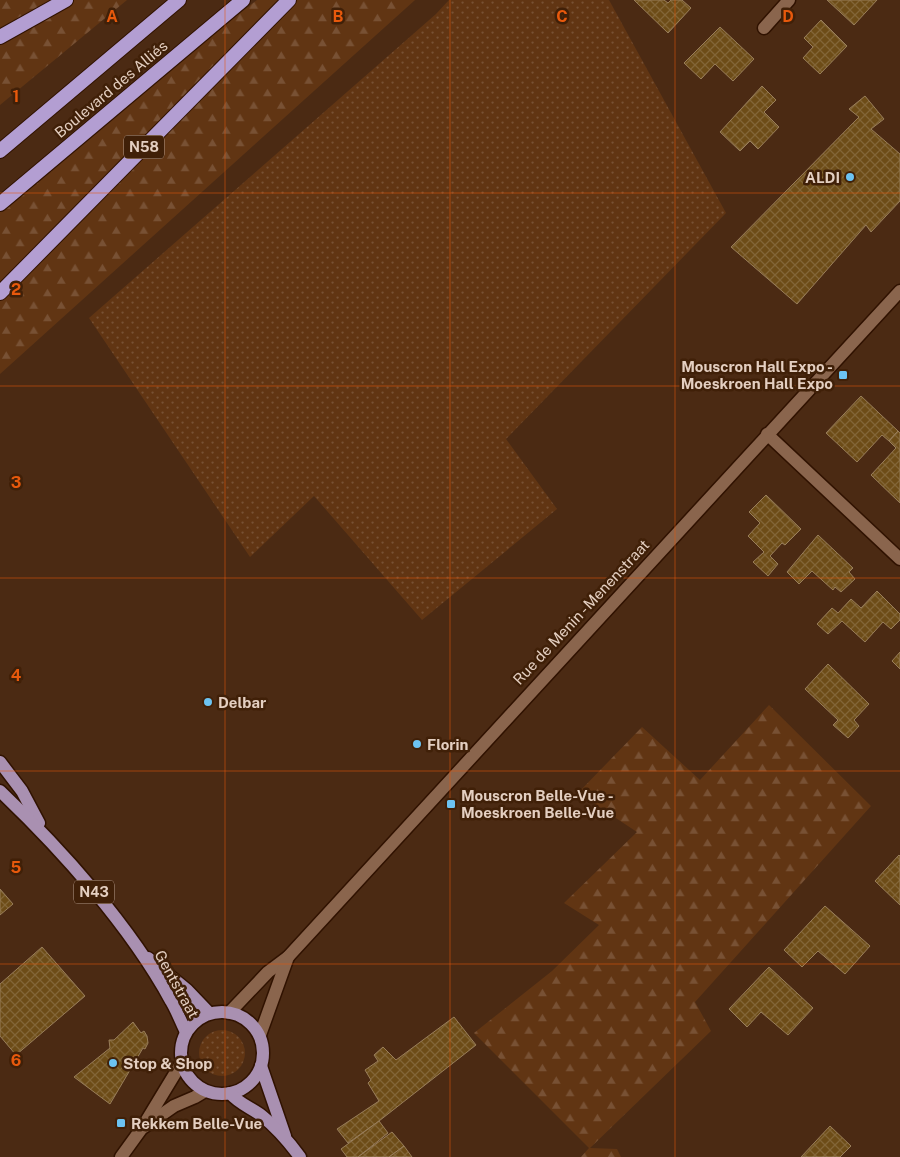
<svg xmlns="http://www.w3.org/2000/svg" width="900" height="1157" viewBox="0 0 900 1157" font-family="'Public Sans',sans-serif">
<defs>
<pattern id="grass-dots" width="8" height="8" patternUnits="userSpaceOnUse" patternTransform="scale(1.25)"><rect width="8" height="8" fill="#613513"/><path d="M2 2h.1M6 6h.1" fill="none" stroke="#785134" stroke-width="1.8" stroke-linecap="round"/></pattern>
<pattern id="forest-firs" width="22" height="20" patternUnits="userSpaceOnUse" patternTransform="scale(1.25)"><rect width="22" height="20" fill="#613513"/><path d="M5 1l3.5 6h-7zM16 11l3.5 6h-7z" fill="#785134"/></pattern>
<pattern id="building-cross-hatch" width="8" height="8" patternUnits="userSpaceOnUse" patternTransform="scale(1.25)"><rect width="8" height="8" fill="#6d4c17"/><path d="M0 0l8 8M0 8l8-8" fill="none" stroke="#826537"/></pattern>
</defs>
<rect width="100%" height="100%" fill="#4b2a13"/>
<g fill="url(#grass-dots)">
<path d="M449 0H609L726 213 506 439 557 509 422 620 314 496 250 557 89 318 436 14Z"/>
<circle cx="222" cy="1053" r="23"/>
</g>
<g fill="url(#forest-firs)">
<path d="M0 0H127L0 105Z"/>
<path d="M257 0H415L0 374V204L85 132Z"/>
<path d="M769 705 871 806 695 1002 711 1031 590 1148 617 1149 621 1157H581L589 1148 474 1033 552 971 599 925 564 903 637 832 578 793 642 727 700 780Z"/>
</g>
<g fill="url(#building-cross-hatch)" stroke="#997e5a">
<path d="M634 0H664L668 3 671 0H682L691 8 668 33Z"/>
<path d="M827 0H877L854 25Z"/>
<path d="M821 20 847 46 820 74 803 58 813 47 804 38Z"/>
<path d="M720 27 754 59 733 81 715 64 701 79 684 63Z"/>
<path d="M762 86 776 100 764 112 779 127 758 149 750 141 740 151 720 132Z"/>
<path d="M865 96 884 119 871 129 900 154V201L871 232 866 225 797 304 731 247 859 117 849 109Z"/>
<path d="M861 396 898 431 889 441 882 435 857 462 826 433Z"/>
<path d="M898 431 900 433V503L871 475 896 448 889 441Z"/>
<path d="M766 495 801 529 785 545 782 543 770 556 778 564 768 576 753 562 764 552 748 536 760 523 749 512Z"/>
<path d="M818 535 853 568 849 572 855 579 841 592 835 587 833 590 812 571 799 584 787 572Z"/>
<path d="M877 591 900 614V620L891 629 883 622 865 642 842 621 828 634 817 624 832 608 838 613 851 599 861 608Z"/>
<path d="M900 652V669L892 661Z"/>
<path d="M828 664 869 704 854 720 859 726 848 738 833 725 838 720 805 689Z"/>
<path d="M899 855 900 856V905L875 881Z"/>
<path d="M0 889 13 904 0 915Z"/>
<path d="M825 906 870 946 845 974 818 951 802 967 784 950Z"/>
<path d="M42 947 85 996 16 1055 0 1036V984Z"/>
<path d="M769 967 813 1008 788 1035 761 1012 747 1027 729 1009Z"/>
<path d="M454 1017 476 1045 379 1121 348 1143 337 1129 379 1101 368 1083 371 1080 365 1070 378 1061 374 1055 383 1047 396 1060Z"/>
<path d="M133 1022 141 1033 144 1031 147 1036 148 1043 145 1049 143 1048 110 1104 74 1077 110 1048 109 1040H114Z"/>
<path d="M379 1121 388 1133 358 1157H347L341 1149Z"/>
<path d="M830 1126 851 1146 840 1157H801Z"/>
<path d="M392 1132 404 1146 389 1157H358Z"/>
<path d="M404 1146 412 1157H389Z"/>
</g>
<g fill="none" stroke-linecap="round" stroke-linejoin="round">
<defs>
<g id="minor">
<path d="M764 28 789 0"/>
<path d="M767 434 900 559"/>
</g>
<g id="tertiary">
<path d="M229 1013 268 972 288 957 900 291"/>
<path d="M260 1035 288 957"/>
</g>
<g id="secondary">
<path d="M144 1127 174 1106 195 1097 205 1091"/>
<path d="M121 1157 142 1128 182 1062"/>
</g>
<g id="primary">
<path d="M0 762 22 791 39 823"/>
<path d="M0 791C62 850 130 926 171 1001 177 1011 181 1022 186 1032"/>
<path d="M148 958 187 990 209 1013"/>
<circle cx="222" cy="1053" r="41"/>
<path d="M261 1066 285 1136"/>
<path d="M230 1093C239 1104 252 1108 262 1116 277 1128 289 1142 300 1157"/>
</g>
<g id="trunk">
<path d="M0 37 66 0"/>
<path d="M0 151 179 0"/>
<path d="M0 204 243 0"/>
<path d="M0 293 289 0"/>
</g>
</defs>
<use href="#minor" stroke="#301200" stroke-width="15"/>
<use href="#tertiary" stroke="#301200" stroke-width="15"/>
<use href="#secondary" stroke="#301200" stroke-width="15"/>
<use href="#primary" stroke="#301200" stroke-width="15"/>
<use href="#trunk" stroke="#301200" stroke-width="16"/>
<use href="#minor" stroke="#8a654d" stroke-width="12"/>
<use href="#tertiary" stroke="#8a654d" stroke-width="12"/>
<use href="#secondary" stroke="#8a654d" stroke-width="12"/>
<use href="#primary" stroke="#a990b1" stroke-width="12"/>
<use href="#trunk" stroke="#b39ed2" stroke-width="14"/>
</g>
<path fill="none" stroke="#e8590c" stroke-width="1" stroke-opacity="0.55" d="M225 0V1157M450 0V1157M675 0V1157M0 193H900M0 386H900M0 578H900M0 771H900M0 964H900"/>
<g fill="#6cc3f2" stroke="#402008" stroke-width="2">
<circle cx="850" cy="177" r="5"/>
<rect x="838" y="370" width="10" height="10" rx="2.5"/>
<circle cx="208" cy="702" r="5"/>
<circle cx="417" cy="744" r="5"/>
<rect x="446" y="799" width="10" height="10" rx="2.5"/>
<circle cx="113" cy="1063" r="5"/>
<rect x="116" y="1118" width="10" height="10" rx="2.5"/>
</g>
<g text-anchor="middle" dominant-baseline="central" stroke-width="5" stroke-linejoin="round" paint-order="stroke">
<g fill="#402008" stroke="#b39a8a" stroke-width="1">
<rect x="124" y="135.5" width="40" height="23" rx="4"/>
<rect x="74" y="880.5" width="40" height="23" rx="4"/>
</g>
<g font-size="14" font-weight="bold" fill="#e4cfc1">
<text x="144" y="147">N58</text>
<text x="94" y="892">N43</text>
</g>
<g font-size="15" fill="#e4cfc1" stroke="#402008">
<text transform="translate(111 89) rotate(-40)">Boulevard des Alliés</text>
<text transform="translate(581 612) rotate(-47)">Rue de Menin - Menenstraat</text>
<text transform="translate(177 984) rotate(61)">Gentstraat</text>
</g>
<g font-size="15" font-weight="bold" fill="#e4cfc1" stroke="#402008" text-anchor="start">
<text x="840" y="177" text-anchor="end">ALDI</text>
<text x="833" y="366" text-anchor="end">Mouscron Hall Expo -<tspan x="833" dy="17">Moeskroen Hall Expo</tspan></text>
<text x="218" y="702">Delbar</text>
<text x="427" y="744">Florin</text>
<text x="461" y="795">Mouscron Belle-Vue -<tspan x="461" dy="17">Moeskroen Belle-Vue</tspan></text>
<text x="123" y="1063">Stop &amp; Shop</text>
<text x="131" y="1123">Rekkem Belle-Vue</text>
</g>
</g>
<g font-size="16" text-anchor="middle" font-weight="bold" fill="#e8590c" stroke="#402008" stroke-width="5" stroke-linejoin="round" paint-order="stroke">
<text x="112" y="22">A</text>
<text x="338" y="22">B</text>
<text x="562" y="22">C</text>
<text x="788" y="22">D</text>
<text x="16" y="102">1</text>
<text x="16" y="295">2</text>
<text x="16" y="488">3</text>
<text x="16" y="681">4</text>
<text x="16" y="873">5</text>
<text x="16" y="1066">6</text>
</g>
</svg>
